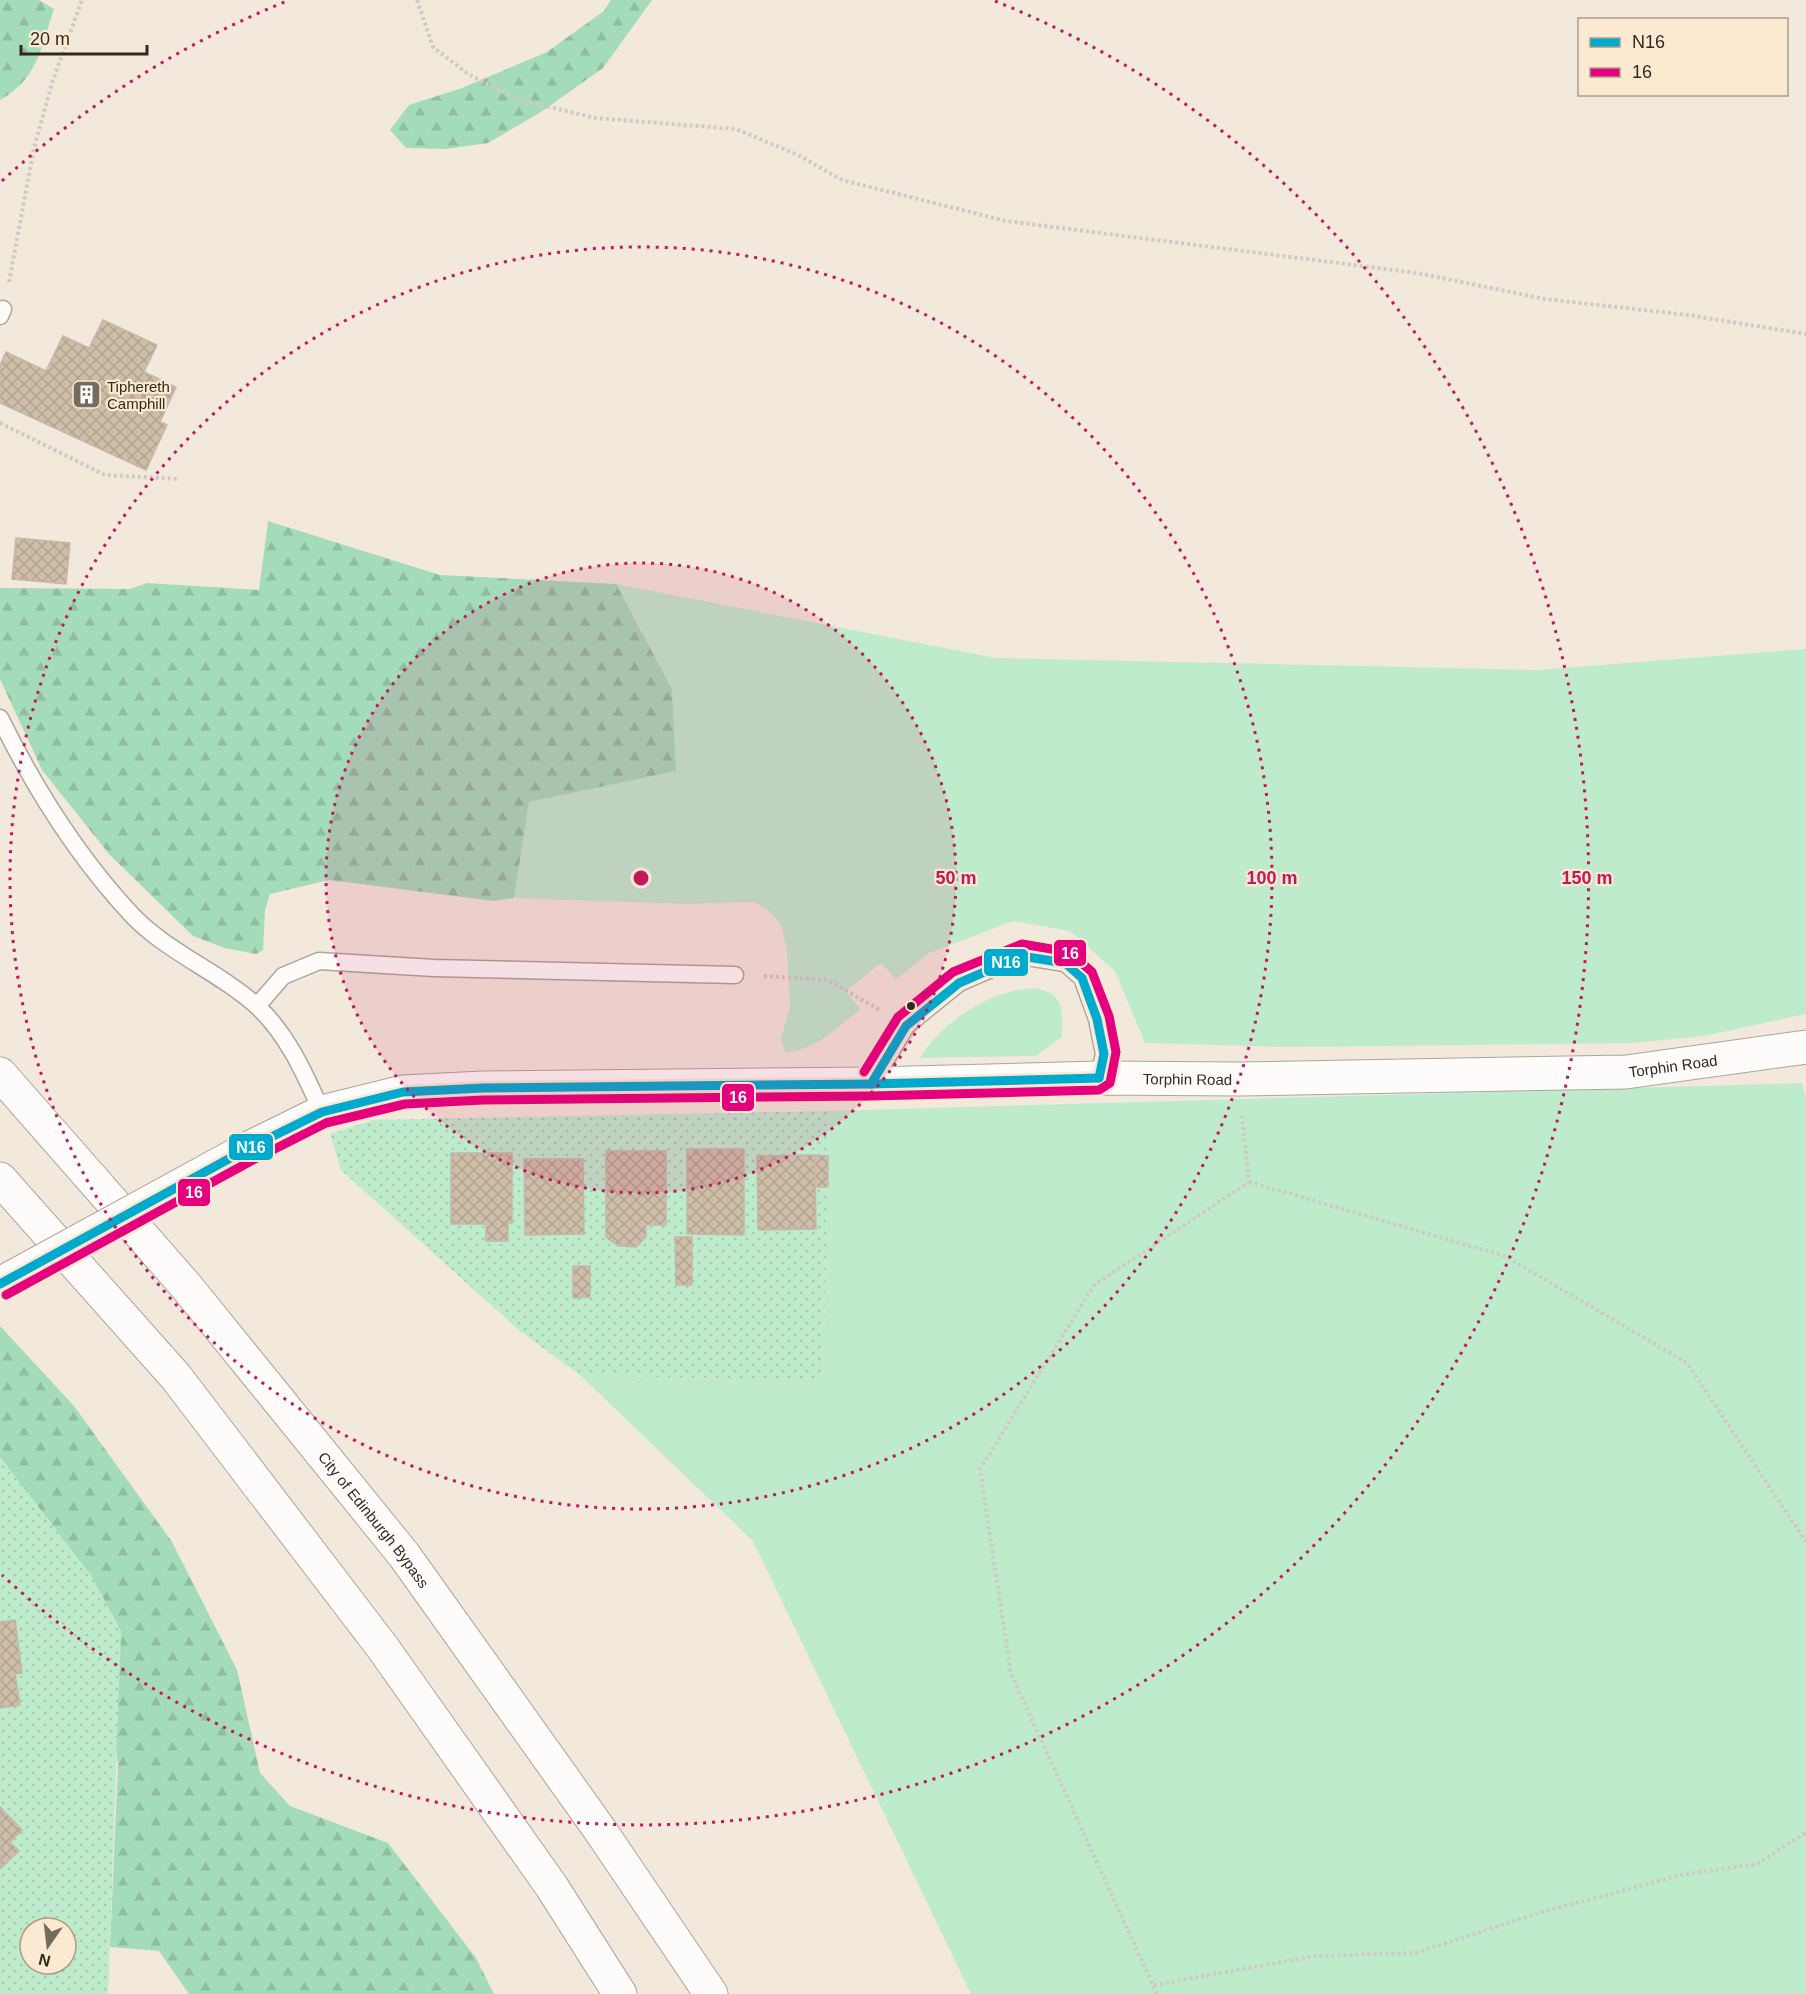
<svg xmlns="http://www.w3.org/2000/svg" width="1806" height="1994" viewBox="0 0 1806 1994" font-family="Arial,sans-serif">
<defs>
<pattern id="forest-firs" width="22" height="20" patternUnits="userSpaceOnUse" patternTransform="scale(1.5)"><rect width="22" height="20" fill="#a4dcbb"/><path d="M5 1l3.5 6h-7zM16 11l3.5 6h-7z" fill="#8ebda0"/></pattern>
<pattern id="park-dots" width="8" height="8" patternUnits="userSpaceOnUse" patternTransform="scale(1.5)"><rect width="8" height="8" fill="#bfebcd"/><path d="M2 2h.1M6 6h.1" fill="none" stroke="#a5cab0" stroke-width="1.8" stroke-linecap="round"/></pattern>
<pattern id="building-cross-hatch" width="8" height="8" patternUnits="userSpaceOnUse" patternTransform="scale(1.5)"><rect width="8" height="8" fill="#cebea8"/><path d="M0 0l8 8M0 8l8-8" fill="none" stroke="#b1a390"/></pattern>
</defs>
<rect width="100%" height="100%" fill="#f2e8db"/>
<g fill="#bfebcd">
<path d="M616 584 996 658 1538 670 1806 649V1014L1704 1036 1633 1043 1287 1047 1145 1043 1115 971 1070 931 1013 921 929 953 896 979 881 963 846 991 860 1009C838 1027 815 1051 785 1052L781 1039 790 1007 787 951 781 924 768 910 754 902 686 904 514 898 529 802 676 771 672 689Z"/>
<path d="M1032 988C1064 991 1063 1010 1062 1037L1036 1056 920 1058C943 1021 988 992 1032 988Z"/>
<path d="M1802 1083 1806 1099V1994H971L753 1541 581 1376 823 1379 829 1111Z"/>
</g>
<g fill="url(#forest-firs)">
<path d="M0 0H39L54 9C41 47 38 79 0 100Z"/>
<path d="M611 0H652L603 68 541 112 488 143 446 149 406 148 390 130 409 105 462 88 547 52 604 11Z"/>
<path d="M268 521 440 575 616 584 672 689 676 771 529 802 514 898 494 901 329 880 270 894 265 910 263 950 256 954 225 948 193 936 109 854 42 770 0 679V588L130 589 147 583 259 590Z"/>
<path d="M0 1326 74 1406 172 1542 237 1670 260 1773 290 1806 388 1843 476 1958 494 1994H189L159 1951 110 1947 118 1764 92 1577 0 1457Z"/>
</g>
<g fill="url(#park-dots)" fill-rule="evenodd">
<path d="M829 1111 823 1379 581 1376 520 1331 341 1170 330 1134 373 1120Z"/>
<path d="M0 1457 92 1577 121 1631 108 1994H0ZM30 1928H66V1964H30Z"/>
</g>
<g fill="url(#building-cross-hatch)" stroke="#c2b9ad" stroke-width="1.5">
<path d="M103 320 157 345 144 372 176 387 160 422 167 425 146 470 0 403V365L6 352 46 371 63 336 89 348Z"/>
<path d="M16 538 70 543 66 584 12 579Z"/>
<path d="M687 1149H744V1235L687 1234Z"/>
<path d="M606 1151H666V1225H646V1237L636 1247 618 1246 606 1237Z"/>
<path d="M451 1153H512V1223H508V1241H486V1224H451Z"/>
<path d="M815 1155 816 1229 758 1230 757 1156Z"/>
<path d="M815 1155 828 1156V1187H815Z"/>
<path d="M524 1159H583L584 1234 525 1235Z"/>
<path d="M675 1237H692V1285H676Z"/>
<path d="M573 1266H590V1297L573 1298Z"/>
<path d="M15 1620 22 1673 15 1674 20 1705 0 1708V1622Z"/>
<path d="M0 1807 22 1830 10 1842 19 1851 0 1869Z"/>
</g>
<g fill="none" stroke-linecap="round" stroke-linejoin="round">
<defs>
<g id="lane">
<path d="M0 316 3 309"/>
<path d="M0 718C34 787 78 857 131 914 165 951 223 974 259 1008 289 1037 305 1075 322 1112"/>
<path d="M257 1006 283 976 319 961 434 968 735 975"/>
<path d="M871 1084 906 1026 959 983 1021 956 1065 963 1082 978 1097 1019 1104 1054 1099 1078"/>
</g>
<g id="street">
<path id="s1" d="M245 1150 322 1112 403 1092 483 1088 871 1084 1099 1078 1239 1079 1626 1072 1806 1047"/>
</g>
<g id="highway">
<path id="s2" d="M0 1074 186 1286 404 1555 600 1830 711 1994"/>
<path d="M0 1179 176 1377 383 1648 552 1887 620 1994"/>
</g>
</defs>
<use href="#lane" stroke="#ada59a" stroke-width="19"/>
<use href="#street" stroke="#ada59a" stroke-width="35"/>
<use href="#highway" stroke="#ada59a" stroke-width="35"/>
<g stroke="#cecbc5" stroke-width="4" stroke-dasharray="3 3" stroke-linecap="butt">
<path d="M417 0 433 47 468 74 517 99 595 118 736 129 798 155 842 180 1006 221 1417 273 1545 299 1688 315 1806 334"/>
<path d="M9 282 34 148 52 83 82 0"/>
<path d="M0 423 105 475 179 479"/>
<path d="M764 976 828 980 880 1010"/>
<path d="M1249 1182 1505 1256 1687 1363 1806 1542"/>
<path d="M1154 1985 1315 1956 1415 1953 1539 1913 1685 1874 1757 1864 1806 1832"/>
<path d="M1157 1994 1011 1674 980 1469 1094 1285 1249 1182 1242 1116"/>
</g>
<use href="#lane" stroke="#fdfcfa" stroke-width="16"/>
<use href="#street" stroke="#fdfcfa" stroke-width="33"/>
<use href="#highway" stroke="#fdfcfa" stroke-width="33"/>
<defs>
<path id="street-bridge" d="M0 1284 245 1150"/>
</defs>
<use href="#street-bridge" stroke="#ada59a" stroke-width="35" stroke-linecap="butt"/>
<use href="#street-bridge" stroke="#fdfcfa" stroke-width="33"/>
<defs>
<g id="bus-1">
<path d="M871 1084 906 1026 959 983 1021 956 1065 963 1082 978 1097 1019 1104 1054 1099 1078"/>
<path d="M0 1284 245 1150 322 1112 403 1092 483 1088 871 1084 1099 1078"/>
</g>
<path id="bus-2" d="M6 1295 251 1161 326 1123 405 1104 483 1100 871 1096 1099 1090 1110 1083 1116 1052 1109 1016 1092 972 1069 952 1022 944 953 972 898 1017 864 1072"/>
</defs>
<use href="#bus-1" stroke="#fce9d1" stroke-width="14"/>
<use href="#bus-2" stroke="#fce9d1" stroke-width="14"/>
<use href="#bus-1" stroke="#00a9ce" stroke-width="9"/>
<use href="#bus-2" stroke="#e5007d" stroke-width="9"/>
</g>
<circle cx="641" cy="878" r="315" fill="#c2185b" fill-opacity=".12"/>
<g fill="none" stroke="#c2185b" stroke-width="3" stroke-dasharray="3 6">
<circle cx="641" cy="878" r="315"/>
<circle cx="641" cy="878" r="631"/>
<path d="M2 181A946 946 0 0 1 287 1M995 1A946 946 0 1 1 2 1575"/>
</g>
<defs>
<symbol id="building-square" viewBox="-11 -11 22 22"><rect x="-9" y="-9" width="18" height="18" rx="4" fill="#756c60" stroke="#fce9d1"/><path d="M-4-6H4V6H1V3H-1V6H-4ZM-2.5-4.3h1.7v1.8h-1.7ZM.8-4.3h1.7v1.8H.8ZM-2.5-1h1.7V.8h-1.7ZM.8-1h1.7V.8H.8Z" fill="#fff"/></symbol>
</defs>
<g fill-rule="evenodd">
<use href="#building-square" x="70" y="378" width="33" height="33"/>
</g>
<circle fill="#32291e" stroke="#fce9d1" stroke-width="2" cx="911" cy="1006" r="5"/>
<g text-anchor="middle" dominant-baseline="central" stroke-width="4.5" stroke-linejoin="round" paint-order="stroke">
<g font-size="15" fill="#32291e" stroke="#fce9d1" text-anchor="start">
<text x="107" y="386">Tiphereth<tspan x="107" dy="17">Camphill</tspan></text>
</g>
<g font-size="15" fill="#32291e" stroke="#fce9d1">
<text stroke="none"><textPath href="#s1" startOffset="1440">Torphin Road</textPath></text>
<text stroke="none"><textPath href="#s1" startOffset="954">Torphin Road</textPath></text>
<text stroke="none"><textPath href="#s2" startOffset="582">City of Edinburgh Bypass</textPath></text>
</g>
</g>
<circle cx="641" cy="878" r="9" fill="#c2185b" stroke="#fce9d1" stroke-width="3"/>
<g font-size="18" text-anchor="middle" font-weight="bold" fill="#c2185b" stroke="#fce9d1" stroke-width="4.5" stroke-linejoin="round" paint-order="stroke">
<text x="956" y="884">50 m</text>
<text x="1272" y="884">100 m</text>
<text x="1587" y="884">150 m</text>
</g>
<g stroke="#fce9d1" stroke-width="2">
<rect x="1053" y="939" width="34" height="28" rx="6" fill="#e5007d"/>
<rect x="983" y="948" width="46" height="29" rx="6" fill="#00a9ce"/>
<rect x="721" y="1083" width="34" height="29" rx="6" fill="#e5007d"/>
<rect x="228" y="1133" width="46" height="28" rx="6" fill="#00a9ce"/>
<rect x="177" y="1178" width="34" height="29" rx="6" fill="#e5007d"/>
</g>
<g font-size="16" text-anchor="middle" font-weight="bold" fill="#fff">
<text x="1070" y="959">16</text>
<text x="1006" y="968">N16</text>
<text x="738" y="1103">16</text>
<text x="251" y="1153">N16</text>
<text x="194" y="1198">16</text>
</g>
<rect x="1578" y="18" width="210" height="78" fill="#fce9d1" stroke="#ab9c89" stroke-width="1.5"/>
<rect x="1590" y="38" width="30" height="9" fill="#00a9ce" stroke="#ab9c89" stroke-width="1.5"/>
<text x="1632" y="48" font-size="18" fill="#32291e">N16</text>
<rect x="1590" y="68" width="30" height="9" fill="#e5007d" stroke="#ab9c89" stroke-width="1.5"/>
<text x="1632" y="78" font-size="18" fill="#32291e">16</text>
<g transform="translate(48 1946) rotate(194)"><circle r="28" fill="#fce9d1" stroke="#ab9c89" stroke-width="1.5"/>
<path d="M0-4.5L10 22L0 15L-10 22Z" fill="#756c60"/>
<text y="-9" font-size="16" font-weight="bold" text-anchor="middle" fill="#32291e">N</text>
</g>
<path d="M21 45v9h126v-9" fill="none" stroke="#32291e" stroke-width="3"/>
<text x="30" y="45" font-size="18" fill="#32291e" stroke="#fce9d1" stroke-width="4.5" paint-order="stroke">20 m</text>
</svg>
